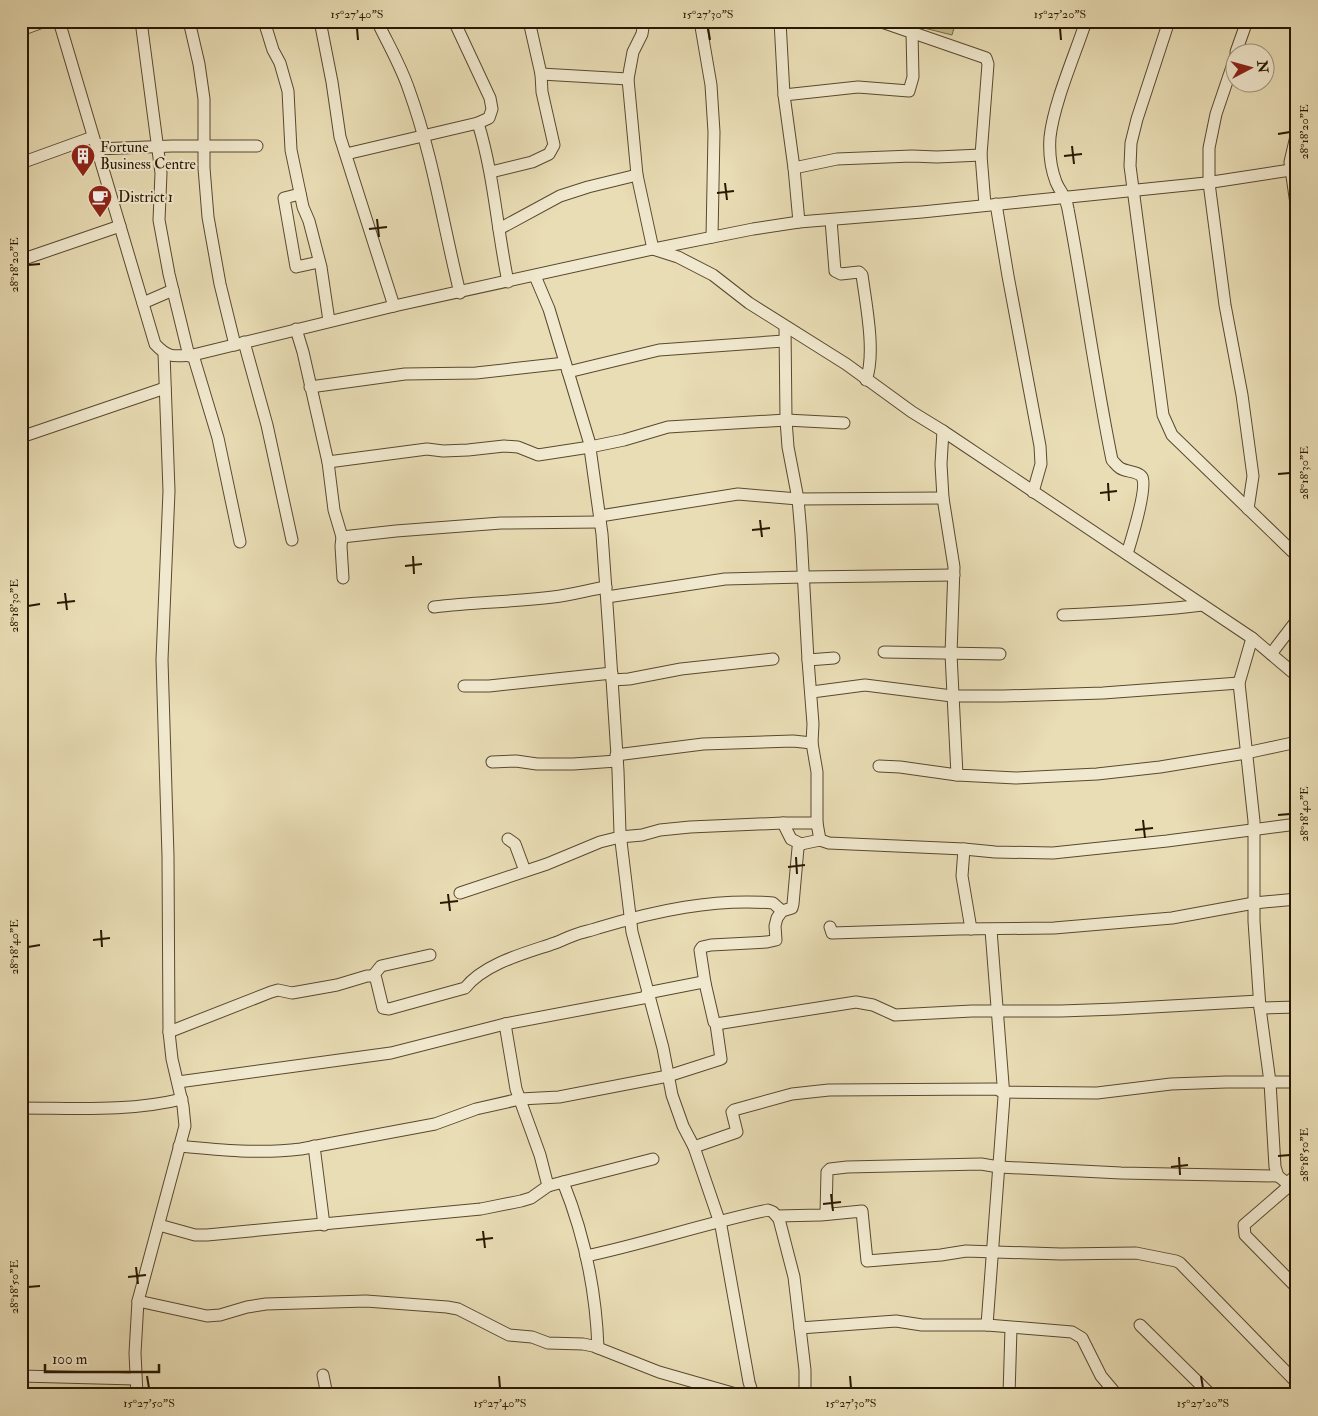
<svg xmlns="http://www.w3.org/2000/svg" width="1318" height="1416" viewBox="0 0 1318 1416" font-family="'IM FELL Double Pica',serif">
<rect width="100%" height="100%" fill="#e9ddb5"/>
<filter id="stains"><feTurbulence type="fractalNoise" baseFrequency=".004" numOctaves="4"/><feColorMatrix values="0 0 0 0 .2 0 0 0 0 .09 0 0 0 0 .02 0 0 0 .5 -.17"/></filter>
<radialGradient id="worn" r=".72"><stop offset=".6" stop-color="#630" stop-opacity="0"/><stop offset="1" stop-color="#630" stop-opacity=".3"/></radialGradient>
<path fill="#bfbe88" stroke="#746b44" d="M917 21H956L952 35 916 26Z"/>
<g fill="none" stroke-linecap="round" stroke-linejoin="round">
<defs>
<g id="minor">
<path d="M59 21 155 344C169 359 174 356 193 355L394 306 653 249 753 229 799 222 922 212 1206 183 1297 169"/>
<path d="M141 21 161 173 159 220 169 274 189 356"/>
<path d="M189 21 199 64 204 99V168L208 217 220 284 235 345"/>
<path d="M264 21 273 50 280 63 288 91 291 150 303 207 309 221 321 267 329 321"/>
<path d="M320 21 332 82 340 137 394 306"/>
<path d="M377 21C388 44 401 66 409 90 433 156 443 225 460 293"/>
<path d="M454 21 490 98 492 109 489 118 478 123C494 175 497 229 508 282"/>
<path d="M644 21 642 34 633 52 628 79 637 175 653 249 678 257 713 275 749 303 846 364 912 412 943 431 1252 638 1297 676"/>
<path d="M700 21 711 85 714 132 712 237"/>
<path d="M780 21 784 95 794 168 799 222"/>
<path d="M879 21 986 58 988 64 981 155 985 205"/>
<path d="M1086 21C1075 55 1054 102 1050 137 1049 151 1051 169 1056 182 1061 194 1066 195 1068 209 1084 293 1095 377 1112 460 1115 463 1117 466 1120 468 1126 472 1138 471 1142 477 1148 487 1131 541 1127 554"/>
<path d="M1169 21 1137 119 1131 143 1130 166 1163 415 1172 435 1297 556"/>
<path d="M21 30 45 21"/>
<path d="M1236 52 1247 21"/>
<path d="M1236 55 1216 114 1209 148V183L1225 305 1242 395 1253 476 1248 509"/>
<path d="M541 74 628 79"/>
<path d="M784 95 858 87 909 91 913 77 912 32"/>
<path d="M1297 132 1290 162 1297 211"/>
<path d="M97 149 172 146H257"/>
<path d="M346 154 478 123"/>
<path d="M21 163 93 137"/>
<path d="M794 168 837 159 912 156 937 157 981 155"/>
<path d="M491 172 532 162 549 154 554 145 542 92 541 74 529 21"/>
<path d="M300 194 284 198 296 267 319 262"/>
<path d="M996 204 1008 276 1040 446 1041 464 1033 492"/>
<path d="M831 220 835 271 841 274 859 272 862 275C866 304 876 354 866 380"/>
<path d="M499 229 560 196 588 187 637 175"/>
<path d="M21 260 120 226"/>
<path d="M535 276 549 309 589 441 595 484 602 534 609 633 618 771 620 833 632 932 663 1048 672 1095 683 1126 694 1147 721 1226 749 1382 753 1395"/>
<path d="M143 303 173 290"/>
<path d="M785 327 786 420 788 447 798 499 801 534 808 660 813 724 812 743 817 772V823L820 840"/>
<path d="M296 329 303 352 328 462 334 510 342 537 341 546 343 578"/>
<path d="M244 342 267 425 292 540"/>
<path d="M193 355 218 438 240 542"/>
<path d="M568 372 659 350 784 341"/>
<path d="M310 387 405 374 476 373 565 363"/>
<path d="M943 431 941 464 943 498 954 567 951 654 957 775 1016 778 1097 774 1160 767 1246 753 1297 742"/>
<path d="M21 437 165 388"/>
<path d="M328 462 427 449 443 451 468 450 504 446 518 447 538 455 590 447 624 440 668 427 786 420 844 423"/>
<path d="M600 516 738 494 798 499 943 498"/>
<path d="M342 537 396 531 501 523 600 522"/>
<path d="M607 597 725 579 805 577 954 575"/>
<path d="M434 607C474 602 513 602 553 597 571 595 588 590 606 587"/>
<path d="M1063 615C1110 613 1156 611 1202 605"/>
<path d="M1252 638 1239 683 1254 821V921L1260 1008 1270 1082 1275 1167 1278 1176 1297 1191"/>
<path d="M884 652 1000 654"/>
<path d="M1271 654 1297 620"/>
<path d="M808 660 834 658"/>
<path d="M612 680 629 679 681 669 773 659"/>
<path d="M464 686H489L612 673"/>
<path d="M812 692 865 685 952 696H1004L1103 693 1239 683"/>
<path d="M616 755 703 744 793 741 812 743"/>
<path d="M492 762 516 761 537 764H573L617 761"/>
<path d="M879 766 900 767 957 775"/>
<path d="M783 823H817"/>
<path d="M508 839 515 844 525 871"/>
<path d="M964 849 962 876 971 929"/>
<path d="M460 893 547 864 600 842 620 837 642 835 660 830 690 827 783 823 791 839 801 844"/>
<path d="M830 927 832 933 958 929 1054 928 1172 918 1254 903 1297 899"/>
<path d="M373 976 381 966 430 955"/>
<path d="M647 993 703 982 705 983"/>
<path d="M1259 1001 1117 1009 1061 1011H972L895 1015 873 1005 856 1002 716 1024 714 1022 705 983 700 950 702 947 711 945 767 942 776 940 775 926 777 918 782 911 792 908 793 904 798 848 801 844 820 840 829 843 964 849 995 852 1053 853 1167 841 1297 824"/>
<path d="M1260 1008 1297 1007"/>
<path d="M505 1024 516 1089 540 1155 548 1186"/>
<path d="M169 1032 271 992 278 990 292 993 337 985 367 976H373L376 979 383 1008 389 1009 465 988C485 963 526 953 555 943 561 941 566 938 572 936 581 932 590 931 598 928 655 911 714 898 773 903L782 911"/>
<path d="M178 1082 391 1053 505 1024 648 997"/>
<path d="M21 1108C75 1108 129 1112 182 1099"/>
<path d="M179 1146C220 1150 260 1154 301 1149L435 1124 476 1109 520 1099 559 1097 668 1076 721 1059 716 1024"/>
<path d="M314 1146 324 1225"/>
<path d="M694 1147 737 1132 732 1112 734 1110 792 1094 829 1090 996 1089 1003 1092 1097 1093 1171 1084 1226 1082H1297"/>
<path d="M563 1182 653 1159"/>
<path d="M1287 1184 1297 1174"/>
<path d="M1289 1186 1244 1225 1245 1235 1297 1288"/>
<path d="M826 1214 827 1172 830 1169 847 1167 981 1164 999 1167 1121 1173 1278 1176"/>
<path d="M777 1216 821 1215 862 1211 867 1261 941 1255 966 1251 1061 1254 1136 1253 1176 1261 1180 1263 1297 1383"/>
<path d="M159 1225 195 1235H207L481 1209 521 1201 531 1198 548 1186 563 1182C584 1234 596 1292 598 1348"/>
<path d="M586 1256C647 1243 706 1223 768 1210L773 1212 779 1219 794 1277 805 1370V1395"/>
<path d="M138 1301 207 1316 220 1315 247 1307 266 1304 366 1301 447 1307 458 1309 509 1335 532 1337 548 1343 583 1344 593 1346 659 1372 736 1394 755 1395"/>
<path d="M987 1325 1004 1097 991 930"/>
<path d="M1140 1325 1211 1395"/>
<path d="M800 1328 896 1321 922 1325H987L1072 1332 1082 1338 1101 1376 1117 1395"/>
<path d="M323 1375 327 1395"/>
<path d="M21 1376 135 1379"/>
<path d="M137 1395 135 1353 138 1301 185 1126 183 1106 172 1059 169 1032 168 856 162 660 169 491 164 353"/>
<path d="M1009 1395 1011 1328"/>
</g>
</defs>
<use href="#minor" stroke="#59492e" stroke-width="13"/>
<use href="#minor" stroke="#f1e9cf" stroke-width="11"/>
</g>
<path fill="none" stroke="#291801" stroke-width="2" d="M357 28 358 40M708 28 710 40M1060 28 1061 40M1278 134 1290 132M1072 146 1074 164M1064 156 1082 154M725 183 727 200M717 193 734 191M377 219 379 237M369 229 387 227M28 265 40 264M1278 474 1290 473M1108 483 1109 501M1100 493 1117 491M760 520 762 537M752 530 770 528M413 556 414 574M405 566 422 564M65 593 67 610M57 603 75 601M28 606 40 604M1278 815 1290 814M1143 820 1145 838M1135 830 1153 828M796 857 797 874M788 867 805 865M448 894 450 911M440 903 458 901M101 930 102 947M93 940 110 938M28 947 40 945M1278 1156 1290 1155M1179 1157 1180 1175M1171 1167 1188 1165M831 1194 833 1211M823 1204 841 1202M483 1231 485 1248M476 1240 493 1238M136 1267 138 1284M128 1277 146 1275M28 1287 40 1286M147 1376 149 1388M499 1376 500 1388M850 1376 851 1388M1201 1376 1203 1388"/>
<defs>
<symbol id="building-pin" viewBox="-11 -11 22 30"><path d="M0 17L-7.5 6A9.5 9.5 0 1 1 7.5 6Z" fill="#8f2418" stroke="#f1e9cf"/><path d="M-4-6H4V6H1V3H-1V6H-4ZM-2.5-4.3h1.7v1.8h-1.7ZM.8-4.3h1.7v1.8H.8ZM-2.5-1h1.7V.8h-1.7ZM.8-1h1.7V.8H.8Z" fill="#fff"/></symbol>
<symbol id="cafe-pin" viewBox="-11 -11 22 30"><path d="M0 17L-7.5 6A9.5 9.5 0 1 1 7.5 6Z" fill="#8f2418" stroke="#f1e9cf"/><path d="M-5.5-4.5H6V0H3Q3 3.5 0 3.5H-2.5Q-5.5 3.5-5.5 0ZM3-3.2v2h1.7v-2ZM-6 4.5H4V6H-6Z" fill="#fff"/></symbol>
</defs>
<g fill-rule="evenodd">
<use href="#building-pin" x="69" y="142" width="28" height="38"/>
<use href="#cafe-pin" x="86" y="183" width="28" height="38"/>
</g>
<g text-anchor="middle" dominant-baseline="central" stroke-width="4" stroke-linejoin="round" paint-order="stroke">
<g font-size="15" fill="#291801" stroke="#f1e9cf" text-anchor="start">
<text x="100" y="147">Fortune<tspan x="100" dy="17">Business Centre</tspan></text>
<text x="118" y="197">District 1</text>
</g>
</g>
<rect width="1318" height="1416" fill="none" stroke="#e9ddb5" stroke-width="55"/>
<g transform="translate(1250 68) rotate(84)"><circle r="24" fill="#f1e9cf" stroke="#a1957d"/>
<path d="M0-4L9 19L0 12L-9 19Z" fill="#8f2418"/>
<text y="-8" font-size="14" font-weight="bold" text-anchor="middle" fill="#291801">N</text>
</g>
<path d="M45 1364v8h114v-8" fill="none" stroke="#291801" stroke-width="2.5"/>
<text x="52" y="1364" font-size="15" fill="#291801" stroke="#f1e9cf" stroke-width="4" paint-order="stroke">100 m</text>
<rect x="28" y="28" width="1262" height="1360" fill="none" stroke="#291801" stroke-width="2"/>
<g font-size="12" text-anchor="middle" fill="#291801">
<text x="357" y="18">15°27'40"S</text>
<text x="708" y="18">15°27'30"S</text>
<text x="1060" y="18">15°27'20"S</text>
<text transform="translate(1304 132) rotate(-90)" y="4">28°18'20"E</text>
<text transform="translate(14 265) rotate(-90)" y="4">28°18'20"E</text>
<text transform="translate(1304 473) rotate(-90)" y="4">28°18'30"E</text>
<text transform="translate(14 606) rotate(-90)" y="4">28°18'30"E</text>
<text transform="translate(1304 814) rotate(-90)" y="4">28°18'40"E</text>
<text transform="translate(14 947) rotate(-90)" y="4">28°18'40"E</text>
<text transform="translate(1304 1155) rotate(-90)" y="4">28°18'50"E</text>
<text transform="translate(14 1287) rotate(-90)" y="4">28°18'50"E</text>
<text x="149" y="1407">15°27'50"S</text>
<text x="500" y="1407">15°27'40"S</text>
<text x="851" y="1407">15°27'30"S</text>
<text x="1203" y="1407">15°27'20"S</text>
</g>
<rect width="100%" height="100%" filter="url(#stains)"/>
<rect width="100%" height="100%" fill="url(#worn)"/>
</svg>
